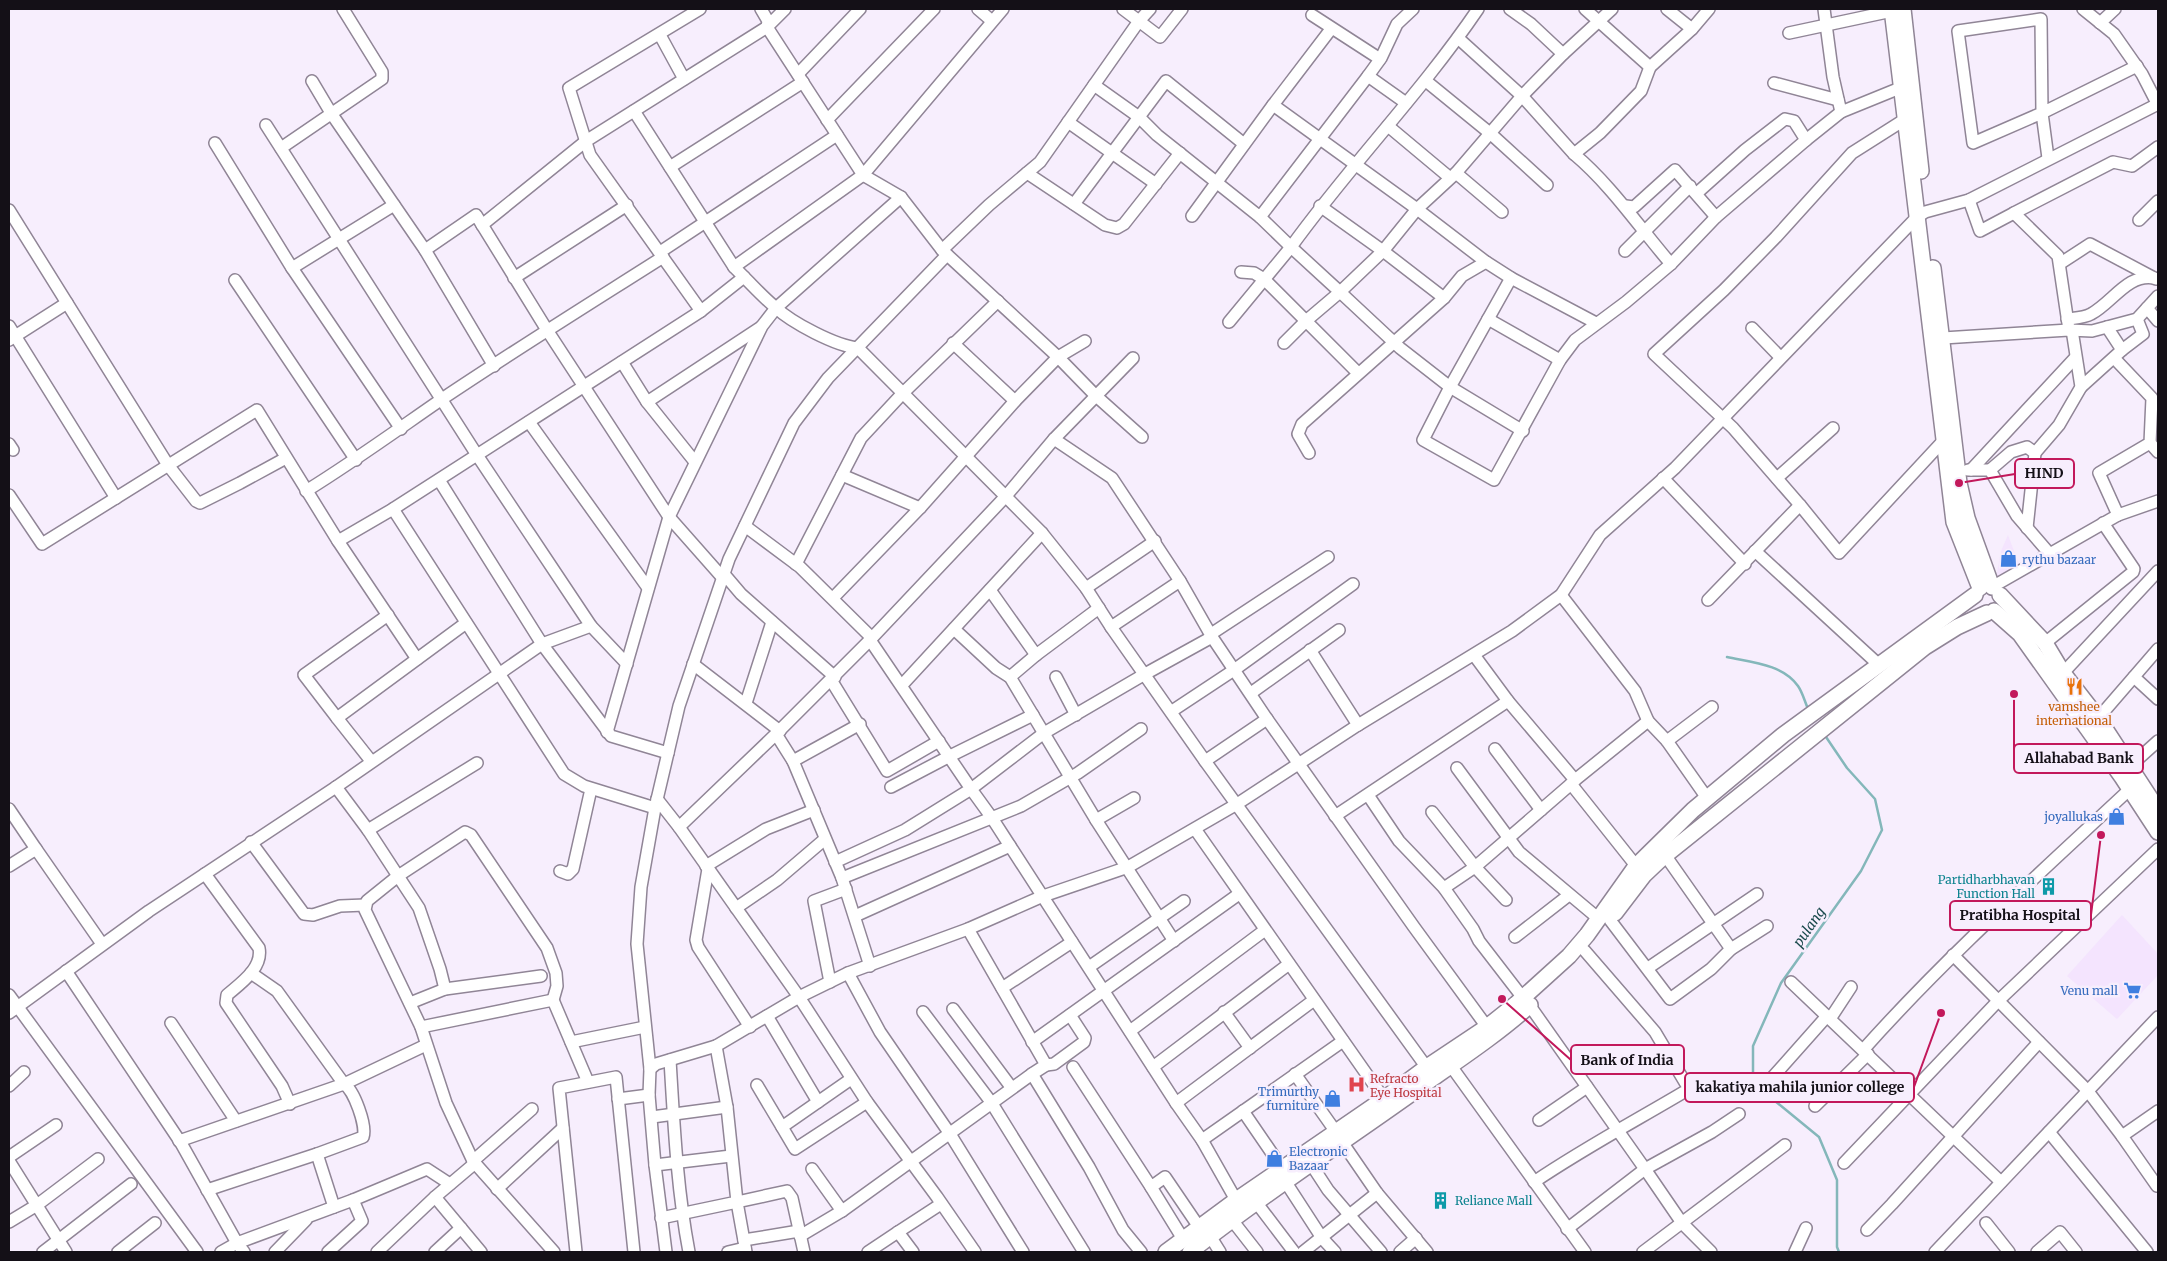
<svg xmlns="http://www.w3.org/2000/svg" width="2167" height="1261" viewBox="0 0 2167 1261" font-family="Merriweather,serif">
<rect width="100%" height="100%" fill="#f7eefd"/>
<g fill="#f4e4fe">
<path d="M2008 535 2020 567 1996 578 2001 551Z"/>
<path d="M2122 915 2158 954V975L2117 1019 2067 976Z"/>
</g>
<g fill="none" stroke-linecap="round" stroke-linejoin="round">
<g stroke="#84b7ba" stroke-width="2.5">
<path d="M1727 657C1750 662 1783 664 1798 686 1803 693 1805 703 1809 711"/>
<path d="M1824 734 1847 768 1875 799 1882 830 1861 871 1781 983 1753 1046V1073L1775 1101 1819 1137 1837 1180V1247L1839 1252"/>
</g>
<defs>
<g id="minor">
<path d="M700 9 569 88 590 155 701 311"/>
<path d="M761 9 768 21 767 27 863 175 901 197 942 250 1058 357 1095 395 1142 437"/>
<path d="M978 9 992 21"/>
<path d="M1123 9 1160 37 1182 9"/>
<path d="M1510 9 1531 24 1563 54"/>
<path d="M1585 9 1650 67 1692 29"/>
<path d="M1667 9 1692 29 1709 9"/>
<path d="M1824 9 1833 77 1841 112"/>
<path d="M2083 9 2114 34 2142 74 2158 105"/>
<path d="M1312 15 1380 59"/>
<path d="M2100 23 2115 9"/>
<path d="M1331 29 1273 105 1417 209 1456 173 1522 96 1563 54 1612 9"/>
<path d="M1789 33 1892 11"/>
<path d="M660 35 684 79"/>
<path d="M1458 38 1522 96 1574 154"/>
<path d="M1650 67 1641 91 1600 133 1574 154C1612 186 1639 227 1671 264"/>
<path d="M798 74 860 9"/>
<path d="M1368 76 1406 103"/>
<path d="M312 81 331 113 425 250 494 366"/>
<path d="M1426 81 1491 134 1547 185"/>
<path d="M1774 83 1838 100"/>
<path d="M634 111 734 267"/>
<path d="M827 120 934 9"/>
<path d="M1068 122 1156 184"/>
<path d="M266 125 477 455 591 626 627 664"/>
<path d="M1388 126 1449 177"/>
<path d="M215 143 292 268 401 429"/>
<path d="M1244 144 1166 81 1139 117 1157 135 1260 217 1368 76 1381 58 1397 24 1413 9"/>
<path d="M281 148 382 79V72L343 9"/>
<path d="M2048 158 2042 113 2041 19 1958 31 1973 143 2042 113 2137 66"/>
<path d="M670 167 803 82"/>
<path d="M1027 173 1105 225 1117 228 1124 224 1180 153"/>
<path d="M1456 173 1502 212"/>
<path d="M1697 193 1745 150 1785 119 1794 121 1806 140"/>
<path d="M1969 200 1980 231 2014 213"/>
<path d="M1074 204 1139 117 1094 85"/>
<path d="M1320 206 1383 251 1340 292 1400 348 1450 387 1523 431"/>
<path d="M1626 206 1634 207 1675 170 1716 217"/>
<path d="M9 210 168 465 196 501 200 503 240 483 286 458"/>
<path d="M1192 216 1273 105"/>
<path d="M1260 217 1291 247C1350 165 1421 93 1478 9"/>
<path d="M2139 220 2158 201"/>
<path d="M482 225 586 141 767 27 785 9"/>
<path d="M425 250 476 215 547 330 669 517 722 577"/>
<path d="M942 250 989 205 1040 162 1139 21 1150 9"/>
<path d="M1625 251 1690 186"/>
<path d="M660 252 837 135"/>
<path d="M2061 263 2090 244 2156 279"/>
<path d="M292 268 394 205"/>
<path d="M1241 272 1254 273 1264 279 1358 373"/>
<path d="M744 277C754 287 764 298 775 307 792 323 836 346 858 348L1042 533 1086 588 1111 627 1205 761 1430 1072"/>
<path d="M514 278 627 205"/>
<path d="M235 280 356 460"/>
<path d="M1444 298 1383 251 1417 209 1486 262"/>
<path d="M2147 308 2158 321"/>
<path d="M1488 319 1560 360"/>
<path d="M2067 319C2074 318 2084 318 2091 314 2112 303 2128 273 2154 278"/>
<path d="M1229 322 1291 247 1340 292 1307 320 1284 343"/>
<path d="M1596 323 1511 278 1450 387 1423 440 1494 480 1560 360 1575 340 1626 302 1671 264 1716 217 1806 140 1841 112 1900 88"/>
<path d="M9 326 116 498"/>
<path d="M1752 328 1780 357"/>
<path d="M2069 330 2058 256 2014 213 2113 162 2132 166 2158 147"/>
<path d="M1943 338 2069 330 2092 331 2137 319 2158 296"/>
<path d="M9 340 67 303"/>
<path d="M953 343 1015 401"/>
<path d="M2122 350 2143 334 2137 319"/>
<path d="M2114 358 2152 398 2150 443 2099 473 2118 515"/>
<path d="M622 362 647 402 695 462"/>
<path d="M2081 387 2122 350 2107 327"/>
<path d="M647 402 761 327"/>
<path d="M529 422 648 588"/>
<path d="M1054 439 1112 478 1180 581 1212 637 1267 719 1414 927 1487 1027"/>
<path d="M2150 443 2158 452"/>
<path d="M9 444 13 450"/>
<path d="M1309 453 1298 434 1302 424 1444 298 1462 276 1486 262 1511 278"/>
<path d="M2035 453 2059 425 2081 387 2072 330"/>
<path d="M1968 470H1990L2017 516 2049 553"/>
<path d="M1971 470 2075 358"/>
<path d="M1990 470 2011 452 2027 447 2035 453 2027 528"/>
<path d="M842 475 920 508"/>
<path d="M1663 478 1745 564"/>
<path d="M1777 478 1833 428"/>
<path d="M439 480 542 644 611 736 668 753"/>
<path d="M306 491C353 462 397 430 442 399 515 350 589 304 663 257"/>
<path d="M9 495 42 544 257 410 338 541 417 659"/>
<path d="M1800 505 1733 428 1654 354 1724 290 1776 237 1852 153 1904 120"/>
<path d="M393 509 564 774 584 786 655 808"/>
<path d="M745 526 800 567 872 638"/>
<path d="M338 541 393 509 701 311 744 277 734 267 863 175 1003 9"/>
<path d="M1755 551 1878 664"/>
<path d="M796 564 861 438 902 394 998 301"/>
<path d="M724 574 741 594 835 677"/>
<path d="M1992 587 2118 515 2158 501"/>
<path d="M1086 588 1155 541"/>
<path d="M990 590 1036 655"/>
<path d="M1561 595 1635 691 1648 721"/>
<path d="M833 598 920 508 1015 401 1058 357 1085 341"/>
<path d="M1708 600 1800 505 1839 553 1944 440"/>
<path d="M1111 627 1180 581"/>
<path d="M954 629 996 668 1010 677 1096 820"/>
<path d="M1211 634 1328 557"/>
<path d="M1212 637 1145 674 1044 733 971 789 992 818 1176 1103 1202 1140 1240 1207"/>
<path d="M870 640 776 734 679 827 799 997 867 1102 937 1197 975 1252"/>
<path d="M2045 643 2133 572 2134 569 2103 523"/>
<path d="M1310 650 1358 725"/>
<path d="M1474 655 1508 701 1575 780 1571 784 1641 872"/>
<path d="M693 664 780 731"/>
<path d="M2063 673 2158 571"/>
<path d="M1010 677 1036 655 1099 608"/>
<path d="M1056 677 1076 715"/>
<path d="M2134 677 2158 699"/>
<path d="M831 680 887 771 939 741"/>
<path d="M902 685 1042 533"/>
<path d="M1251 693 1339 630"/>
<path d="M746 703 772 622"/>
<path d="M1172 711 1234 670 1353 584"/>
<path d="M337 718 304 675 388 615"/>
<path d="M2094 723 2158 649"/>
<path d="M607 732 669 517 762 326 776 308 901 197"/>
<path d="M776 734 793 761 860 724"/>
<path d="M1495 749 1541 810"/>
<path d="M371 761 337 718 466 623"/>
<path d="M793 761 842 878 870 966"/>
<path d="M1205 761 1267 719"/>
<path d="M2129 767 2158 741"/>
<path d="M1457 768 1519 852 1599 919"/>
<path d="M1575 780 1648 721 1667 741"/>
<path d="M336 787 368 830 398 876 465 832 471 835 547 948 556 973 557 986 553 1000"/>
<path d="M891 787 948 757 1033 715"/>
<path d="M1368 795 1399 841 1444 888 1473 929 1479 941 1523 998"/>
<path d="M1134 798 1096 820 1174 941"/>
<path d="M1707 798 1667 741 1712 707"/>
<path d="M657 799 679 827"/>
<path d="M9 809 36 849"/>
<path d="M1432 812 1475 867 1506 900"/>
<path d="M1335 816 1508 701"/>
<path d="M1195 829 1384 1099"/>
<path d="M368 830 477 763"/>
<path d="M251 842 304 914 313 915 340 906 365 905"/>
<path d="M1665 855 1731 949"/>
<path d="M835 862 905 830 971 789 870 640 1006 496 1054 439 1133 358"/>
<path d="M9 866 36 849 102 944"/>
<path d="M706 866 766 829 814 810"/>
<path d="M708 869 696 940 698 947 750 1027"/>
<path d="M560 871 568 874 573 869 591 789"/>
<path d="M205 874 259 948C263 968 241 983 227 995L226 1003 282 1086 290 1104"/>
<path d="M842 878 1021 806 1078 773 1141 729"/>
<path d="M1444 888 1475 867 1571 784"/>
<path d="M736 908 777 880 825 839"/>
<path d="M855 916 1010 846"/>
<path d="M1610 920 1670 999 1711 969 1731 949 1767 926"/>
<path d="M968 929 1046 1065 1032 1074 1089 1167 1123 1230 1141 1252"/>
<path d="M1515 937 1569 895"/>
<path d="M1953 955 2087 1090 2122 1136"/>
<path d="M1089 967 1184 901"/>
<path d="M1648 968 1757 894"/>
<path d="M66 971 181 1143 237 1243 353 1200"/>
<path d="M251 973 277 991 344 1084 426 1045"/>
<path d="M848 973 880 1032 950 1134 1023 1252"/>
<path d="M830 982 814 901 846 889"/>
<path d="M1791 982 2001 1182"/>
<path d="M1002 988 1072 942"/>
<path d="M445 989 440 969 419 908 398 876 367 901 365 910 421 1027 446 1103 473 1161 554 1252"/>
<path d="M9 995 197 1252"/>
<path d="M410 1003 445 989 541 976"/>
<path d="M1530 1006 1645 1169 1567 1229"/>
<path d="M953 1009 1011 1087"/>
<path d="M923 1012 991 1102 1084 1252"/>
<path d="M1224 1012 1250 1048"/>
<path d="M9 1013 149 911 336 787 542 644 591 626"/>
<path d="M767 1016 818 1102"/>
<path d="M1830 1019 1851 987"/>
<path d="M171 1023 236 1121"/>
<path d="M421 1027 553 1000 588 1082"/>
<path d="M1130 1031 1265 930"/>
<path d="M571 1042 645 1027"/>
<path d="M1032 1042 1239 894"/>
<path d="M716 1046 727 1107"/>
<path d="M1863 1050C1946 957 2039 874 2130 789"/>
<path d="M670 1060C674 1125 677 1189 689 1252"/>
<path d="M1046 1065 1054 1064 1084 1042 1085 1038 1070 1015"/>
<path d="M1451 1066 1585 1252"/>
<path d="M1073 1067 1151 1187 1165 1177 1199 1227"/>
<path d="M1153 1067 1289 964"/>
<path d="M650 1069 656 1064 716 1046 799 997 848 973 968 929 1043 896 1128 867 1237 804 1358 725 1512 631 1561 595 1600 535 1675 468 1917 217 1925 212 1969 200 2158 104"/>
<path d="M1295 1074 1336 1132"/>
<path d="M1772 1078 1827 1016"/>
<path d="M851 1079 782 1127 795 1149 867 1102"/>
<path d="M757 1085 782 1127"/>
<path d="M9 1086 24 1072"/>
<path d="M618 1099 649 1095"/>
<path d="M1176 1103 1314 1000"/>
<path d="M1815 1106 1868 1054"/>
<path d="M1243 1111 1282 1168"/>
<path d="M2158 1111 2122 1136 2157 1186 2158 1185"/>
<path d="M652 1117 727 1107 737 1202 661 1218"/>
<path d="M1539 1120 1587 1087"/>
<path d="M2049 1132 2147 1252"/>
<path d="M1202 1140 1343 1041"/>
<path d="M179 1141 344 1084C354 1090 367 1126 363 1137L317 1154 207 1190"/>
<path d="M1342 1142 1377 1193 1427 1252"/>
<path d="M317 1154 334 1207"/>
<path d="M9 1157 56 1125"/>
<path d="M9 1161 66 1252"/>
<path d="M473 1161 532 1109"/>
<path d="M1844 1163 1998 1001 2158 849"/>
<path d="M474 1164 435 1197 481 1252"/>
<path d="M1311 1164 1328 1190 1381 1252"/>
<path d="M655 1165 731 1156"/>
<path d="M812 1169 842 1211"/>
<path d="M1285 1181 1322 1238 1335 1252"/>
<path d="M1534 1182C1584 1148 1637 1120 1689 1089L1655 1032 1585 951"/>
<path d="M1151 1187 1183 1239"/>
<path d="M497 1189 563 1128"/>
<path d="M1256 1202 1294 1252"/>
<path d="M1232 1220 1257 1252"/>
<path d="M9 1222 37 1205 98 1159"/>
<path d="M1986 1223 2009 1252"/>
<path d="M1867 1230 1892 1204 2039 1042"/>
<path d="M800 1236 842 1211 1032 1074"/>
<path d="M1210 1236 1220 1252"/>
<path d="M744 1240 799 1231"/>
<path d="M43 1252 131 1184"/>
<path d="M118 1252 155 1223"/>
<path d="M221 1252 237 1243 244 1252"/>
<path d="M275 1252 306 1220"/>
<path d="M328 1252 362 1221 353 1200 427 1169 450 1184"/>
<path d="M377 1252 435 1197"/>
<path d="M435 1252 461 1228"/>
<path d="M576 1252 559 1088 616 1077 634 1252"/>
<path d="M666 1252 655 1165 649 1095 650 1069 637 944 641 887 655 808 679 706 729 559 794 423 828 378 947 255"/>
<path d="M728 1252 745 1248"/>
<path d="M746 1252 737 1202 787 1191 792 1198 804 1252"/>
<path d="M868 1252 898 1232"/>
<path d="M913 1252 898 1232 941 1204"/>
<path d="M1303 1252 1377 1193"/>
<path d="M1400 1252 1416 1238"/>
<path d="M1643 1252 1785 1145"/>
<path d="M1711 1252 1682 1223 1645 1169 1712 1132 1739 1114"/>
<path d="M1795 1252 1806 1228"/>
<path d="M1935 1252 2158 1017"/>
<path d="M2037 1252 2060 1232 2076 1252"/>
</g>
<g id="major">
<path d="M1892 9 1954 522 1980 588"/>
<path d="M1903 9 1921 171"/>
<path d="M1933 268 1959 483 1967 518 1992 587"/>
<path d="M2000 595 2045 643 2063 673 2098 718 2158 810"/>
<path d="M1994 611 2020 634 2122 777 2158 832"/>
<path d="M1615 913 1644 875 1662 858 1925 647 1957 627 1987 613"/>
<path d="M1166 1252 1235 1201 1384 1099 1427 1067 1487 1027 1516 1004 1569 956 1587 935 1636 866 1693 810 1783 735 1975 595"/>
<path d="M1190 1252C1268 1190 1352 1137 1433 1078 1466 1055 1500 1032 1530 1005"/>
</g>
</defs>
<use href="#minor" stroke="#908596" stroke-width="14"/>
<use href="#major" stroke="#908596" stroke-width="18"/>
<use href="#minor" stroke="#fff" stroke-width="11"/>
<use href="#major" stroke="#fff" stroke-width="15"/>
</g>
<defs>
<symbol id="shop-bare" viewBox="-9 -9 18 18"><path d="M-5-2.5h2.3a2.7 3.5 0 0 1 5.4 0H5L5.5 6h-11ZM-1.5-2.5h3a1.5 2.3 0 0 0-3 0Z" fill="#3f7fe0" stroke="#f7eefd" stroke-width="2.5" paint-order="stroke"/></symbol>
<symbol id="restaurant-bare" viewBox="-9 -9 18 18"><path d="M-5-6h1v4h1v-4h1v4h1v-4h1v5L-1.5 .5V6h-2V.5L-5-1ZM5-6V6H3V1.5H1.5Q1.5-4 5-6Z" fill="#e8710a" stroke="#f7eefd" stroke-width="2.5" paint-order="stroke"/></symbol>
<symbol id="building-bare" viewBox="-9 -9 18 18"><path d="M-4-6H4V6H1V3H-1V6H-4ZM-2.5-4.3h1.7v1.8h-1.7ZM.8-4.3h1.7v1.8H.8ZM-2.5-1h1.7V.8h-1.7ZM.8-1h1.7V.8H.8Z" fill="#0f9aa8" stroke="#f7eefd" stroke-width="2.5" paint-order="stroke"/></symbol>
<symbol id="supermarket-bare" viewBox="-9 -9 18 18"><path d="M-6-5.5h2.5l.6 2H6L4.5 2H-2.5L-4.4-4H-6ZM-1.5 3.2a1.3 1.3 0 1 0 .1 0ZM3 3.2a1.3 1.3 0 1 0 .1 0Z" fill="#3f7fe0" stroke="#f7eefd" stroke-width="2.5" paint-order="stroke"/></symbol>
<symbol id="hospital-bare" viewBox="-9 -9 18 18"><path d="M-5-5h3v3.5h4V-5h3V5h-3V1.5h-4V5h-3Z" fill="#e0444e" stroke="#f7eefd" stroke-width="2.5" paint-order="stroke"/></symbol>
</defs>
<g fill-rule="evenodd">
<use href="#shop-bare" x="1996" y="546" width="25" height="25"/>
<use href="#restaurant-bare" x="2062" y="674" width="25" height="25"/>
<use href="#shop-bare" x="2104" y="804" width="25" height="25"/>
<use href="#building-bare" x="2036" y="874" width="25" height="25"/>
<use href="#supermarket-bare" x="2120" y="978" width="25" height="25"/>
<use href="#hospital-bare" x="1344" y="1072" width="25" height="25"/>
<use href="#shop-bare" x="1320" y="1086" width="25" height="25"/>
<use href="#shop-bare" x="1262" y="1146" width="25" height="25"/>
<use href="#building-bare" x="1428" y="1188" width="25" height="25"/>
</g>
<g text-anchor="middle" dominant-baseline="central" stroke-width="5" stroke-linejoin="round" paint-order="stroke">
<g font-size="12" fill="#366cbe" stroke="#f7eefd" text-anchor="end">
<text x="2022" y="559" text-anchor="start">rythu bazaar</text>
<text x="2103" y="816">joyallukas</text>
<text x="2118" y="990">Venu mall</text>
<text x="1319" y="1091">Trimurthy<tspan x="1319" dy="14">furniture</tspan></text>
<text x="1289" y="1151" text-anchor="start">Electronic<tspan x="1289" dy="14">Bazaar</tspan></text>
</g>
<g font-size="12" fill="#c56008" stroke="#f7eefd">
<text x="2074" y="706">vamshee<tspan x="2074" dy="14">international</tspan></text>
</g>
<g font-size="12" fill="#0d838f" stroke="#f7eefd" text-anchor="end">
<text x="2035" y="879">Partidharbhavan<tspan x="2035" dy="14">Function Hall</tspan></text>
<text x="1455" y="1200" text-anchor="start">Reliance Mall</text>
</g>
<g font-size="12" fill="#be3a42" stroke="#f7eefd" text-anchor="start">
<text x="1370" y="1078">Refracto<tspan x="1370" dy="14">Eye Hospital</tspan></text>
</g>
<g font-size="14" font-style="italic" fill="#1b4a4d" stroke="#f7eefd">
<text transform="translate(1809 927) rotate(-55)">pulang</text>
</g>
</g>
<path fill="none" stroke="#c2185b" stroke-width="2" d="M1959 483L2015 474M2014 694L2014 758M2101 835L2091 915M1502 999L1571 1060M1941 1013L1914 1087"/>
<g fill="#c2185b" stroke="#f7eefd" stroke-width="2">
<circle cx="1959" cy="483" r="5"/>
<circle cx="2014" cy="694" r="5"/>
<circle cx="2101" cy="835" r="5"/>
<circle cx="1502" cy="999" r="5"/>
<circle cx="1941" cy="1013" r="5"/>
</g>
<g fill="#f7eefd" stroke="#c2185b" stroke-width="2">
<rect x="2015" y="459" width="59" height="29" rx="5"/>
<rect x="2014" y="744" width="129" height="29" rx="5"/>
<rect x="1950" y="901" width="141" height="29" rx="5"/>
<rect x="1571" y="1045" width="113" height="29" rx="5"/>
<rect x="1685" y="1073" width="229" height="29" rx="5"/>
</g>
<g font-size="14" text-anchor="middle" font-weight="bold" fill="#141017">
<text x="2044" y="478">HIND</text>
<text x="2079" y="763">Allahabad Bank</text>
<text x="2020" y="920">Pratibha Hospital</text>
<text x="1627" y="1065">Bank of India</text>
<text x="1800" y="1092">kakatiya mahila junior college</text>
</g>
<rect width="2167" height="1261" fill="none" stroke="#141017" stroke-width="20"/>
</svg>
